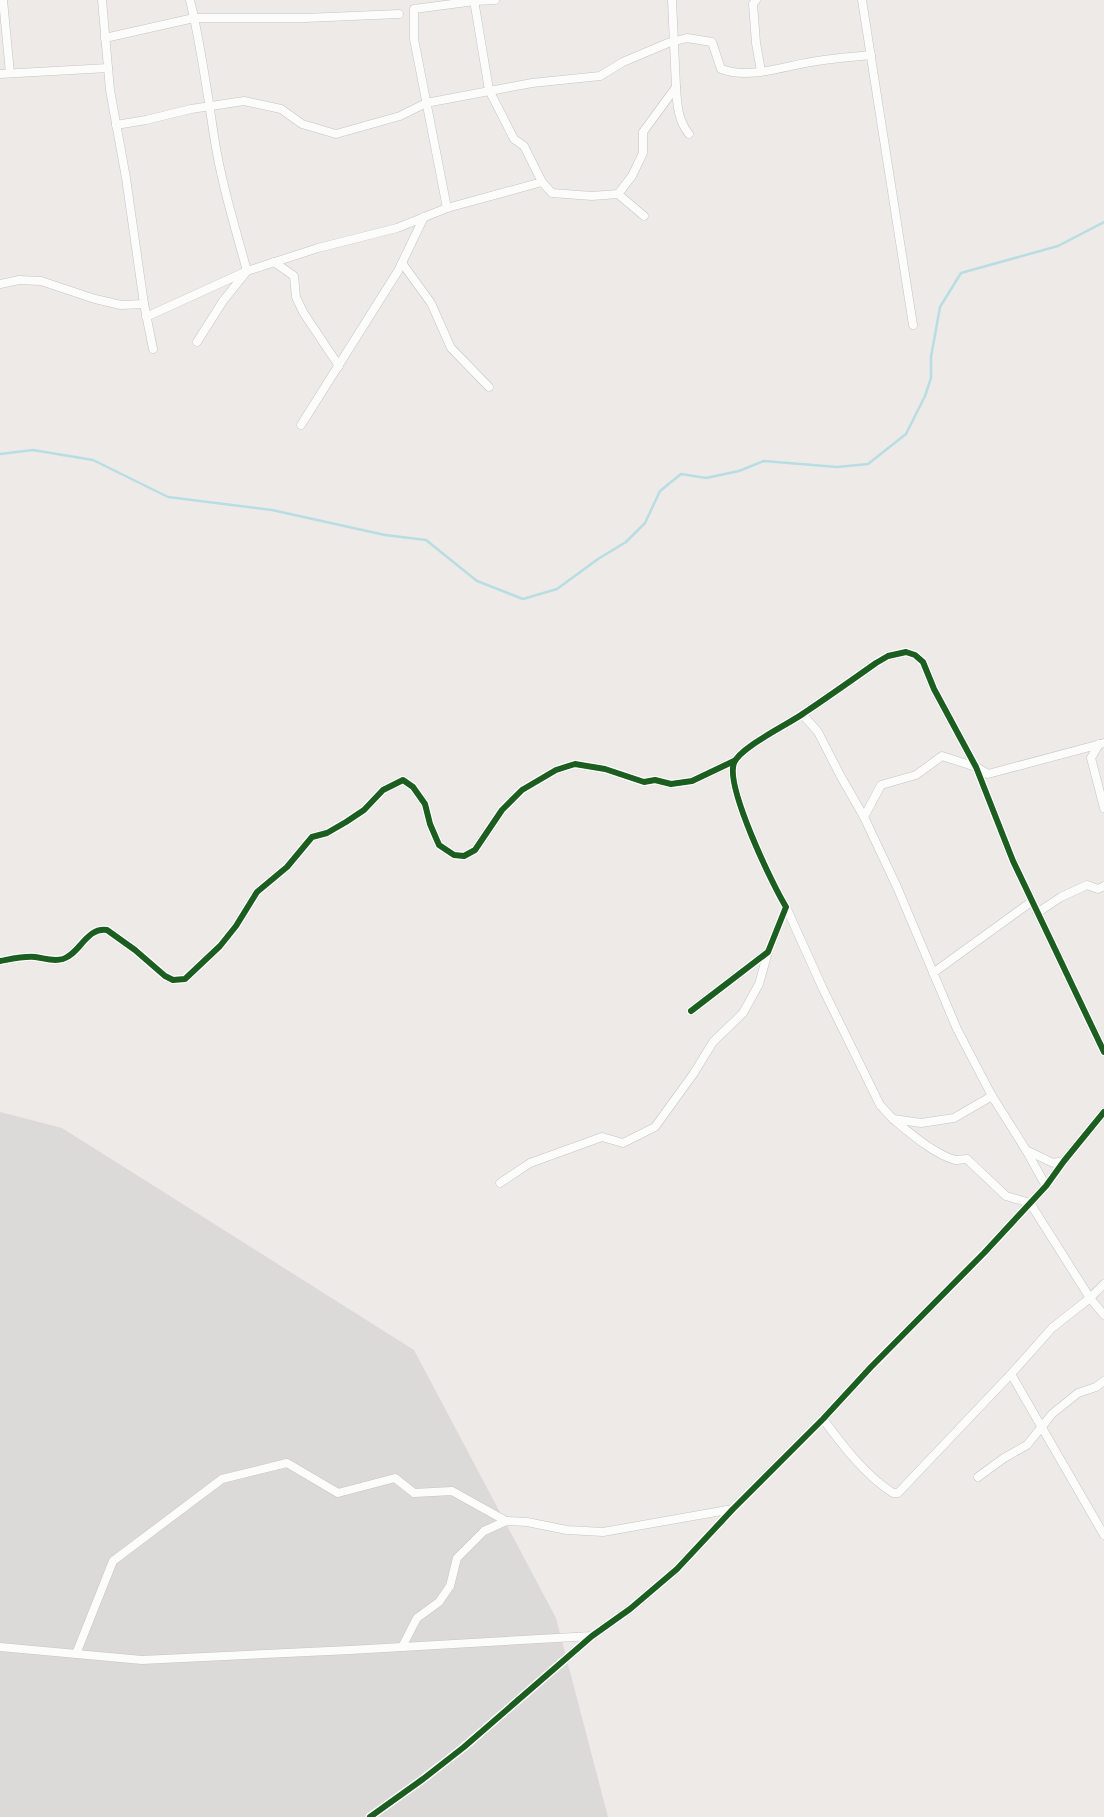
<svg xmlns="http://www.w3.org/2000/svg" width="1104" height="1817" viewBox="0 0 1104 1817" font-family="Lato,sans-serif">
<rect width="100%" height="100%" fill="#edeae7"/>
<path fill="#dcdad9" d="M0 1112 62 1128 414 1350 556 1618 608 1817H0Z"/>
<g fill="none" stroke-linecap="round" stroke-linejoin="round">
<path stroke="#b8dde3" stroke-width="2.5" d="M0 454 33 450 93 460 168 497 272 510 385 535 426 540 477 581 523 599 557 589 598 559 626 542 645 523 660 491 681 474 706 478 739 471 764 461 837 467 868 464 906 434 925 396 931 378V357L940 307 961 273 1058 246 1104 222"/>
<defs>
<g id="minor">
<path d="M3 0 10 73"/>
<path d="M102 0 110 90 126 178 144 304 153 349"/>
<path d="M190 0C201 45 207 91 214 136 221 182 235 227 247 271L223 301 197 342"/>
<path d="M474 0 489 90 514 139 524 146 542 182"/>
<path d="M756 0 753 4 756 43 761 71"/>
<path d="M862 0 913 325"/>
<path d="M105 38 194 18H305L399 14"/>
<path d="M0 74 108 68"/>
<path d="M676 87C677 104 678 121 689 134"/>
<path d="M116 125 146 120 191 109 244 101 281 109 302 124 336 134 400 116 426 103 532 83 600 76 623 62 668 43 687 38 712 42 721 69C751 80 787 65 817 61 835 58 853 57 871 55"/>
<path d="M618 194 632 176 643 153V132L676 87 672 0"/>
<path d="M447 208 414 39V9L475 1 495 0"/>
<path d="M274 262 294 276 296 297 303 312 339 366"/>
<path d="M402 263 431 303 451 348 489 387"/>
<path d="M0 284 19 280 41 281 95 299 121 305 144 304"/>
<path d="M146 317 247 271 318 248 397 228 447 208 542 182 552 193 592 196 618 194 644 216"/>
<path d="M301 425 398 271 424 217"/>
<path d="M803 715 818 732 840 775 864 817 897 887 957 1029 992 1096 1026 1150 1046 1186"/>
<path d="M1099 744 1091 758 1104 808"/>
<path d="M864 817 881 785 916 775 942 756 976 767 988 774 1104 743"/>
<path d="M786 907 823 989 880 1105 893 1119 921 1123 954 1118 992 1096"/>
<path d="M1037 913 1061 897 1087 885 1098 889 1104 886"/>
<path d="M0 961C11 959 24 956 35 957 44 958 53 962 63 959 80 954 86 927 107 930L135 950 165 976 173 980 185 979 220 946 236 926 257 892 287 867 312 837 327 833 346 822 364 810 383 790 403 780 413 787 425 804 430 824 439 845 454 855 464 856 475 850 502 810 522 790 556 770 575 764 605 769 644 782 655 780 671 784 692 781 734 761"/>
<path d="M933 973 1031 902"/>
<path d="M691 1011 768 952 786 907C772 884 725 786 734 763 740 747 789 724 804 713 828 697 852 680 876 663L888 656 906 652 915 655 923 662 934 689 976 767 1013 861 1104 1052"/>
<path d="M893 1119C910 1133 934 1154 955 1160 959 1160 963 1159 967 1159L1006 1196 1030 1203 1090 1298 1104 1315"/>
<path d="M1026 1150 1053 1163 1064 1161"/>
<path d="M500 1183 530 1163 602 1137 623 1143 655 1127 694 1073 713 1042 743 1013 759 984 768 952"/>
<path d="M1011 1374 1104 1535"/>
<path d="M823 1419C843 1446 865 1475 893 1493H898L1011 1374 1052 1328 1090 1298 1104 1284"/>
<path d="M978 1477 1004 1458 1027 1445 1052 1414 1078 1393 1096 1387 1104 1381"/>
<path d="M0 1647 142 1660 350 1650 592 1636"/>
<path d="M402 1647 417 1618 439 1602 450 1586 457 1558 484 1531 506 1521 527 1522 567 1530 603 1532 733 1509"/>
<path d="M76 1654 113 1561 222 1479 287 1463 338 1493 395 1478 414 1493 452 1491 506 1521"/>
<path d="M370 1817 423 1779 464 1747 592 1636 630 1609 677 1569 733 1509 823 1419 871 1367 984 1253 1046 1186 1064 1161 1104 1112"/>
</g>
</defs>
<use href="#minor" stroke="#c6c5c3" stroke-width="9"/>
<use href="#minor" stroke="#fcfcfb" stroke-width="8"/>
<defs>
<g id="cycleway">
<path d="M0 961C11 959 24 956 35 957 44 958 53 962 63 959 80 954 86 927 107 930L135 950 165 976 173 980 185 979 220 946 236 926 257 892 287 867 312 837 327 833 346 822 364 810 383 790 403 780 413 787 425 804 430 824 439 845 454 855 464 856 475 850 502 810 522 790 556 770 575 764 605 769 644 782 655 780 671 784 692 781 734 761"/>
<path d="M691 1011 768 952 786 907C772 884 725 786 734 763 740 747 789 724 804 713 828 697 852 680 876 663L888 656 906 652 915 655 923 662 934 689 976 767 1013 861 1104 1052"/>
<path d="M370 1817 423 1779 464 1747 592 1636 630 1609 677 1569 733 1509 823 1419 871 1367 984 1253 1046 1186 1064 1161 1104 1112"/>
</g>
</defs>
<use href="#cycleway" stroke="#fff" stroke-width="9"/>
<use href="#cycleway" stroke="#1b5e20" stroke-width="6"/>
</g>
</svg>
